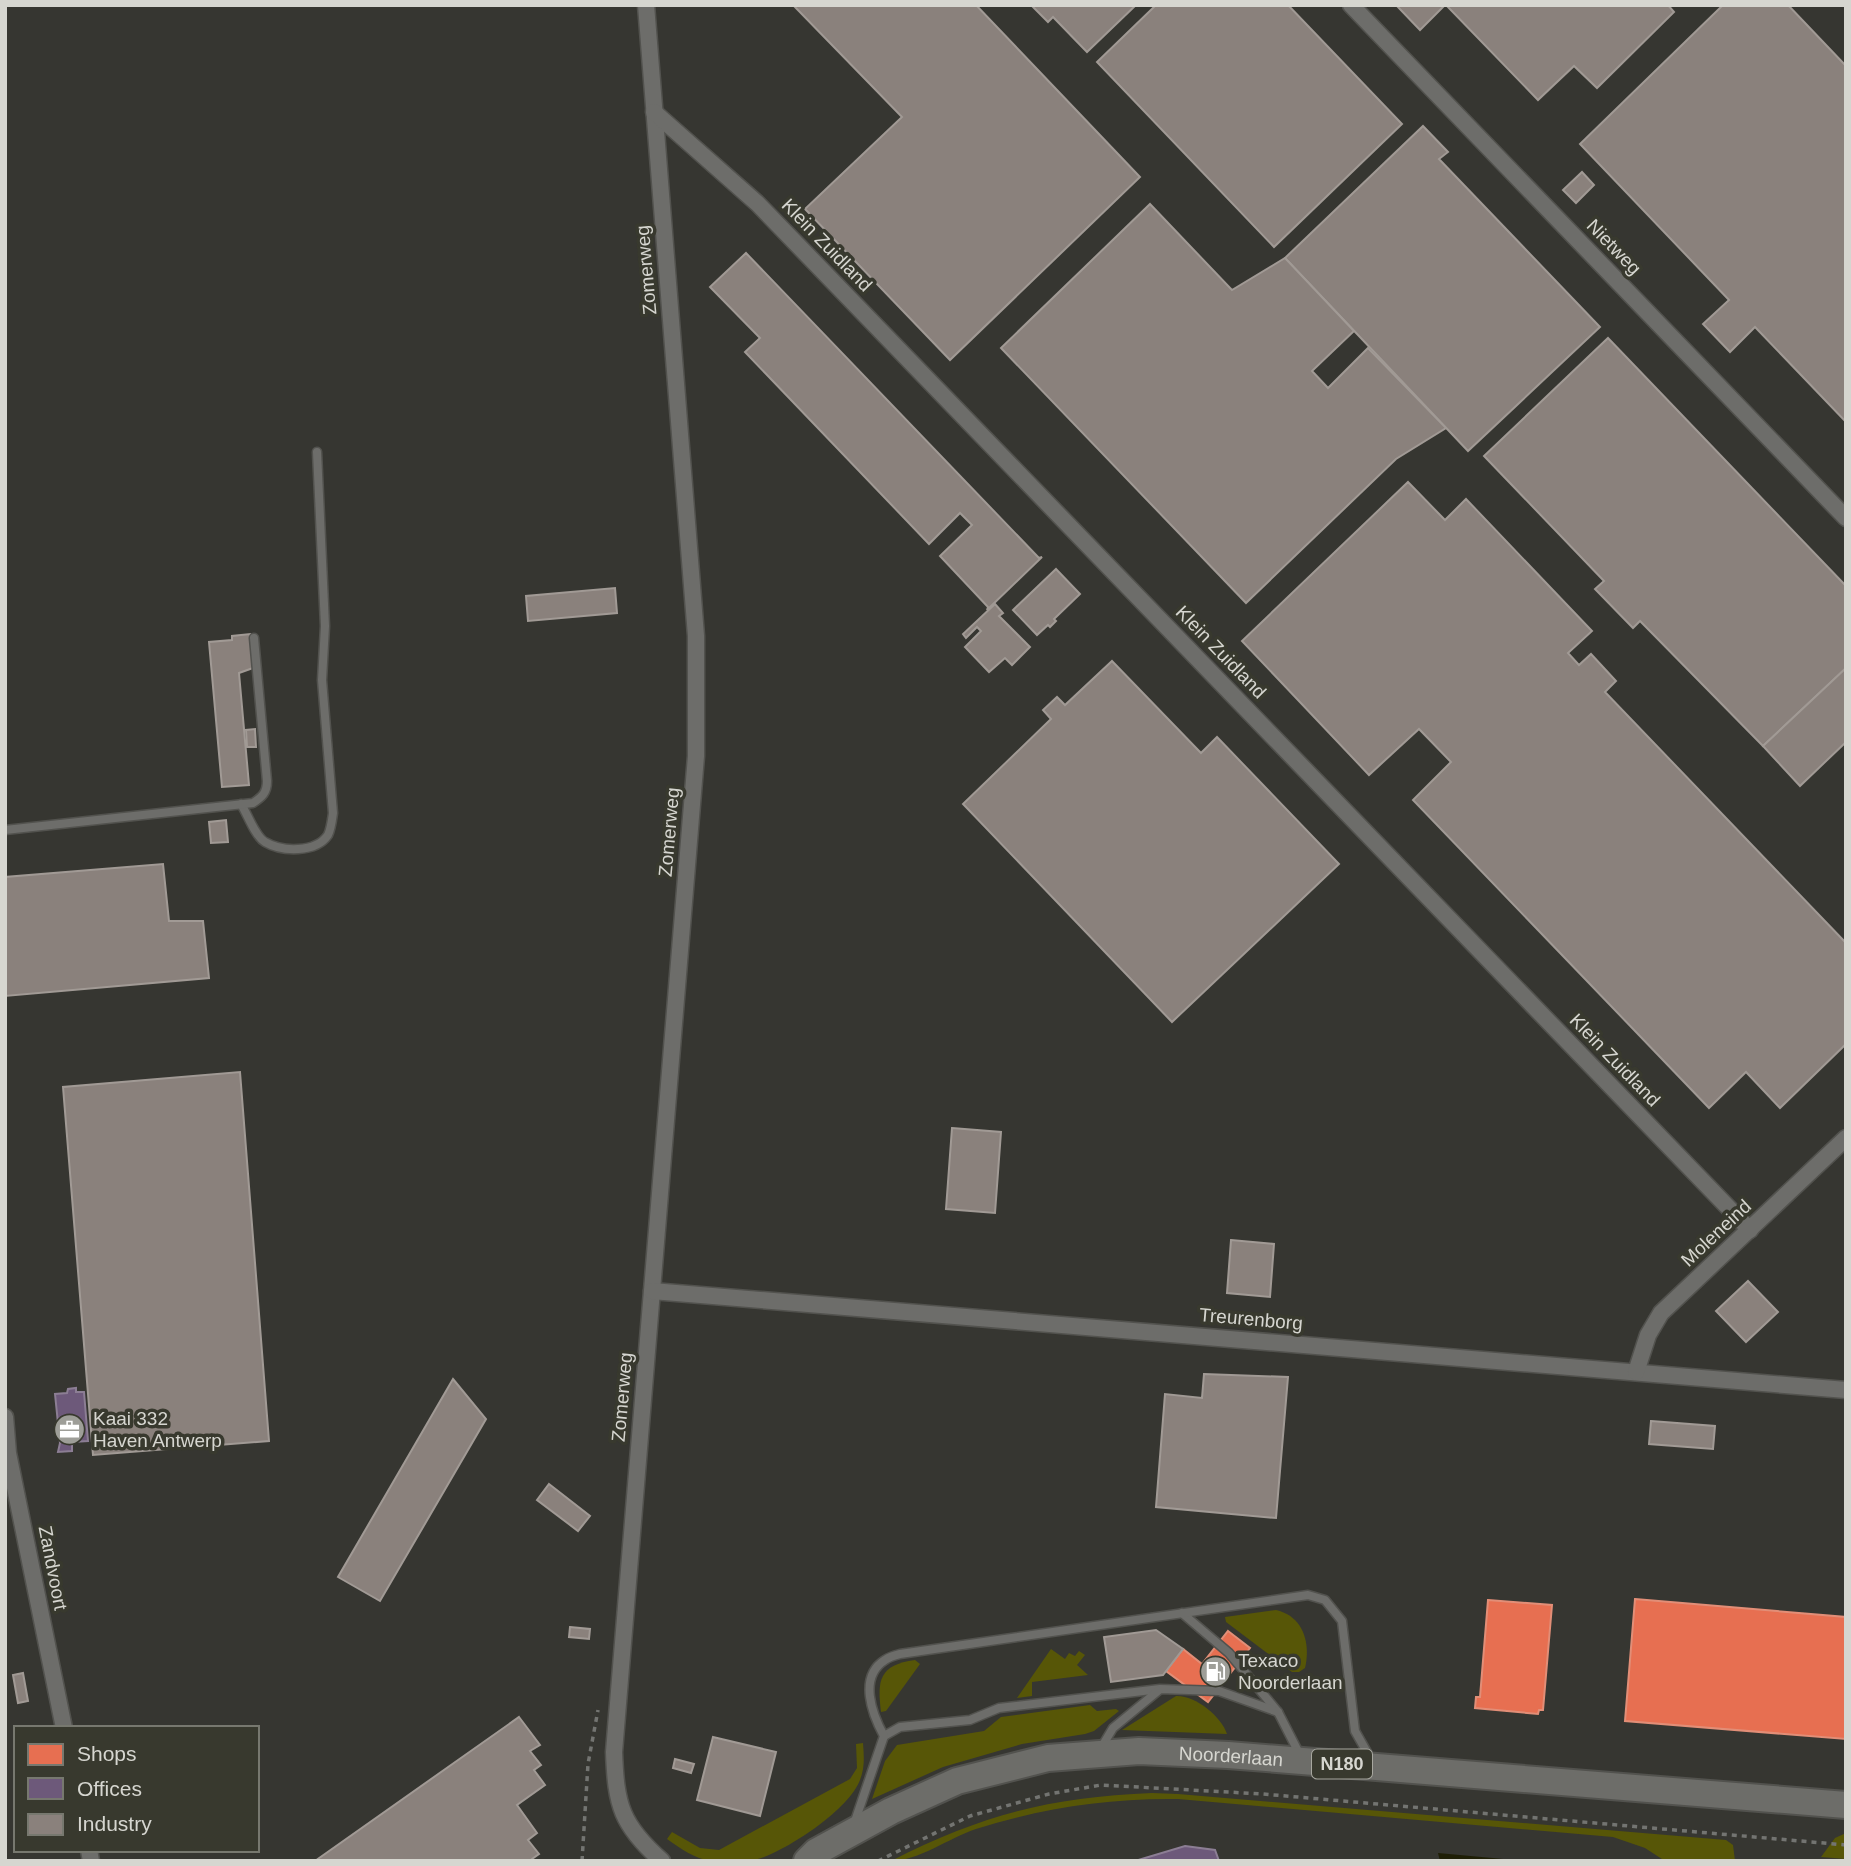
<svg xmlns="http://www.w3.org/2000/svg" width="1851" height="1866" viewBox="0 0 1851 1866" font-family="Arial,sans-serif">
<rect width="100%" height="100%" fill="#363631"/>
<g fill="#575607">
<path d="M1276 1610C1303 1616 1311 1643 1305 1668L1299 1672H1292L1226 1622 1225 1617Z"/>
<path d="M1051 1649 1065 1659 1069 1653 1075 1656 1079 1651 1085 1655 1077 1665 1088 1675 1032 1682V1696L1017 1698Z"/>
<path d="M915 1660 920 1664 886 1711 881 1712C877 1680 879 1665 915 1660Z"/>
<path d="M1176 1696C1195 1695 1221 1716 1227 1734L1122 1730Z"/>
<path d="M1090 1705 1097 1711 1116 1709 1119 1711 1094 1731 1085 1734 1022 1744 943 1767 872 1799 885 1761 897 1745 984 1731 1001 1717Z"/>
<path d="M863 1743C864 1756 865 1767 860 1780 849 1809 793 1846 764 1857 750 1863 726 1862 711 1861 695 1859 680 1848 667 1839L672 1832 700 1848 719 1850 850 1779 857 1768 856 1744Z"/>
<path d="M1152 1793 1178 1794 1726 1840 1733 1845 1735 1861H1665L1645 1848 1613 1837 1178 1799C1108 1798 1042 1808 976 1829 949 1838 918 1861 891 1861 982 1815 1050 1797 1152 1793Z"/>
<path d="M1846 1833V1859L1821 1857 1835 1838Z"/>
</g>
<path fill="#1f1f06" d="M1438 1853 1525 1861H1440Z"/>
<g fill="#e76f51" stroke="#e28e77" stroke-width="2">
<path d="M1635 1599 1846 1617V1739L1625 1721Z"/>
<path d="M1488 1600 1552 1605 1543 1710H1539L1538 1714 1475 1708 1476 1697H1480Z"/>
<path d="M1228 1631 1250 1648 1208 1702 1166 1671 1183 1649 1202 1664Z"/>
</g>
<g fill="#6d597a" stroke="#8c7e94" stroke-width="2">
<path d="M76 1388V1392H84L88 1441 72 1442V1451L58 1452 60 1443 55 1394 67 1393 68 1389Z"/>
<path d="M1185 1846 1215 1850 1219 1861H1135Z"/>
</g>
<g fill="#8a817c" stroke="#a19a95" stroke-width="2">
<path d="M793 5H976L1140 177 950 360 805 209 902 117Z"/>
<path d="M1031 5H1136L1087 52 1053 17 1048 22Z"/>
<path d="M1156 5H1288L1402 124 1274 247 1097 62Z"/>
<path d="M1396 5H1445L1420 30Z"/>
<path d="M1446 5H1668L1674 12 1597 88 1574 66 1538 100Z"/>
<path d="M1723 5H1788L1846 66V422L1755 327 1730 352 1703 324 1729 300 1580 144Z"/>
<path d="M1423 126 1448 152 1439 159 1600 327 1468 451 1285 258Z"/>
<path d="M1582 172 1594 185 1576 203 1563 190Z"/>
<path d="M1150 204 1232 290 1285 258 1354 331 1312 371 1328 388 1368 348 1446 428 1396 459 1246 603 1001 348Z"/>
<path d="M746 253 1039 558 1042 557 987 610 988 607 940 556 972 525 960 513 929 544 745 352 760 338 710 287Z"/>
<path d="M1608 338 1846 586V668L1763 746 1640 621 1633 628 1595 589 1604 581 1484 456Z"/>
<path d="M1408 482 1445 520 1466 499 1592 631 1568 653 1579 665 1591 654 1616 681 1605 692 1846 943V1044L1780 1108 1746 1072 1709 1108 1413 800 1451 762 1419 729 1369 775 1242 641Z"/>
<path d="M1056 569 1080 594 1054 619 1056 621 1050 627 1048 625 1037 635 1013 610Z"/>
<path d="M615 588 617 613 528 621 526 596Z"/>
<path d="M995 604 1003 613 999 616 1030 647 1012 665 1005 658 989 672 965 647 981 631 977 627 966 638 963 634Z"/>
<path d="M250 634 253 668 239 673 249 785 222 787 209 642 232 640V636Z"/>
<path d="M1112 661 1201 753 1217 737 1339 864 1172 1022 963 804 1051 719 1043 710 1057 697 1065 705Z"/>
<path d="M1846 668V742L1800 786 1763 746Z"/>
<path d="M255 729 256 747H247L246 730Z"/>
<path d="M226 820 228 842 211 843 209 822Z"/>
<path d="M163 864 169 921H203L209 978 5 996V877Z"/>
<path d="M240 1072 269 1441 93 1455 63 1087Z"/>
<path d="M952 1128 1001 1132 995 1213 946 1209Z"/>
<path d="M1231 1240 1274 1244 1270 1297 1227 1293Z"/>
<path d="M1748 1281 1778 1312 1746 1342 1716 1311Z"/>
<path d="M1204 1374 1288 1377 1276 1518 1156 1507 1165 1394 1202 1398Z"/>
<path d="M453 1379 486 1419 380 1601 338 1577Z"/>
<path d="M1651 1421 1715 1426 1713 1449 1649 1444Z"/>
<path d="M549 1484 590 1516 578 1531 537 1500Z"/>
<path d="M570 1627 590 1629 589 1639 569 1637Z"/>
<path d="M1156 1630 1183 1649 1163 1675 1111 1682 1104 1637Z"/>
<path d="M23 1673 28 1701 18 1703 13 1675Z"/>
<path d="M519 1717 540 1745 530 1751 541 1765 534 1770 545 1785 517 1805 537 1833 528 1840 539 1854 532 1859 533 1861H315Z"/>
<path d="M713 1737 776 1752 760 1816 697 1800Z"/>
<path d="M675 1759 694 1764 691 1773 673 1768Z"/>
</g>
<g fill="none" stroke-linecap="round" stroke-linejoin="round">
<defs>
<g id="service">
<path d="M241 804C248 815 255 836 265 842 282 852 316 853 328 835 331 829 332 820 333 813L322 680 325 626 317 452"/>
<path d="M5 830 253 803C262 797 267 793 267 781L254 638"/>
<path d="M1182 1613 1229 1653 1278 1712 1300 1755"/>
<path d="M884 1736 900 1727 970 1720 999 1708 1160 1689 1219 1691 1278 1712"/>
<path d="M1101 1748 1113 1728 1158 1691"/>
<path d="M854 1824 884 1736C872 1714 858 1677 885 1660 889 1657 896 1655 900 1654L1308 1595 1325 1600 1342 1621 1355 1731 1372 1761"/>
</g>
<g id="minor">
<path d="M646 5 696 636V756L614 1752C616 1805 621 1825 662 1861"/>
<path d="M1351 5 1846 518"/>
<path d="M654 112 758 204 1750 1230"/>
<path d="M652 1291 1846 1390"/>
<path d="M1636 1372 1648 1335 1661 1313 1846 1138"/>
<path d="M5 1417 8 1453 64 1728"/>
<path d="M89 1850 91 1861"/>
</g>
<g id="primary">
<path id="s1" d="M807 1861 816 1852 891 1811 957 1781 1048 1758 1139 1751 1228 1755 1846 1805"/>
</g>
</defs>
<use href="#service" stroke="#52524e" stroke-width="11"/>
<use href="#minor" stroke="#52524e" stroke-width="19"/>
<use href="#primary" stroke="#52524e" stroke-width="30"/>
<g stroke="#737471" stroke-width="3.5" stroke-dasharray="5 5" stroke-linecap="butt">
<path d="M582 1861 588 1764 598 1710"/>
<path d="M878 1861 970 1816 1049 1794 1101 1785 1263 1794 1846 1845"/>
</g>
<use href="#service" stroke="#6d6d6a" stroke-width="8"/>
<use href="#minor" stroke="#6d6d6a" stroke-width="16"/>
<use href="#primary" stroke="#6d6d69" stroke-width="26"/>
</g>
<defs>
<symbol id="office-disc" viewBox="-11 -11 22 22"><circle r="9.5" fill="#9e9e98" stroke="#38392e"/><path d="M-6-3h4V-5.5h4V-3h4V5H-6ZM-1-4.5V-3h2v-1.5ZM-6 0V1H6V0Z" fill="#fff"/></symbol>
<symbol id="fuel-disc" viewBox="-11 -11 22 22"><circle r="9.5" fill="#9e9e98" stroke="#38392e"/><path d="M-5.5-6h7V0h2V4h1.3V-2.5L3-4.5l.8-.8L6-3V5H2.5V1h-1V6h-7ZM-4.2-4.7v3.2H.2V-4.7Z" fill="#fff"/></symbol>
</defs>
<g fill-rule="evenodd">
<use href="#office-disc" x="52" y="1412" width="35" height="35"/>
<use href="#fuel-disc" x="1198" y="1654" width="35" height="35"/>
</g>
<g text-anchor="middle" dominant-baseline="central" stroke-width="7" stroke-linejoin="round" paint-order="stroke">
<rect fill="#38392e" stroke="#a7a79f" stroke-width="2" x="1312" y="1749.5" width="60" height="29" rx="5"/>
<g font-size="18" font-weight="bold" fill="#d6d6d0">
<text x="1342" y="1764">N180</text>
</g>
<g font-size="19" fill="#d6d6d0" stroke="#38392e">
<text transform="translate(827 245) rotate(46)">Klein Zuidland</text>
<text transform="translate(1614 247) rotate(46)">Nietweg</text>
<text transform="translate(646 270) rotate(-95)">Zomerweg</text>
<text transform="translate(1221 652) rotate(46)">Klein Zuidland</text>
<text transform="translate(669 832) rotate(-85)">Zomerweg</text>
<text transform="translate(1615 1060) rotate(46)">Klein Zuidland</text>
<text transform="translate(1716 1233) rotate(-43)">Moleneind</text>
<text transform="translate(1251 1319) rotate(5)">Treurenborg</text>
<text transform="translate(622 1397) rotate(-85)">Zomerweg</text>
<text transform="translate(53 1568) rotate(79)">Zandvoort</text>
<text stroke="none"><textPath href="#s1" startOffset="448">Noorderlaan</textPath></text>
</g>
<g font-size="19" fill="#d6d6d0" stroke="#38392e" text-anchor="start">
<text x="93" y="1418">Kaai 332<tspan x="93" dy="22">Haven Antwerp</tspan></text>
<text x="1238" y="1660">Texaco<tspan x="1238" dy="22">Noorderlaan</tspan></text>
</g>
</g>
<rect width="1851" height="1866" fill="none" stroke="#d6d6d0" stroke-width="14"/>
<rect x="14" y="1726" width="245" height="126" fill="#38392e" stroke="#77786f" stroke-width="2"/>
<rect x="28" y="1744" width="35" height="21" fill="#e76f51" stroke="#77786f" stroke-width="2"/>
<text x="77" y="1761" font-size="21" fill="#d6d6d0">Shops</text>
<rect x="28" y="1778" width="35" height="21" fill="#6d597a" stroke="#77786f" stroke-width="2"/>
<text x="77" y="1796" font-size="21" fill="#d6d6d0">Offices</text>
<rect x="28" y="1814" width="35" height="21" fill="#8a817c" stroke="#77786f" stroke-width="2"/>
<text x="77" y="1831" font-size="21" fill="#d6d6d0">Industry</text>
</svg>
